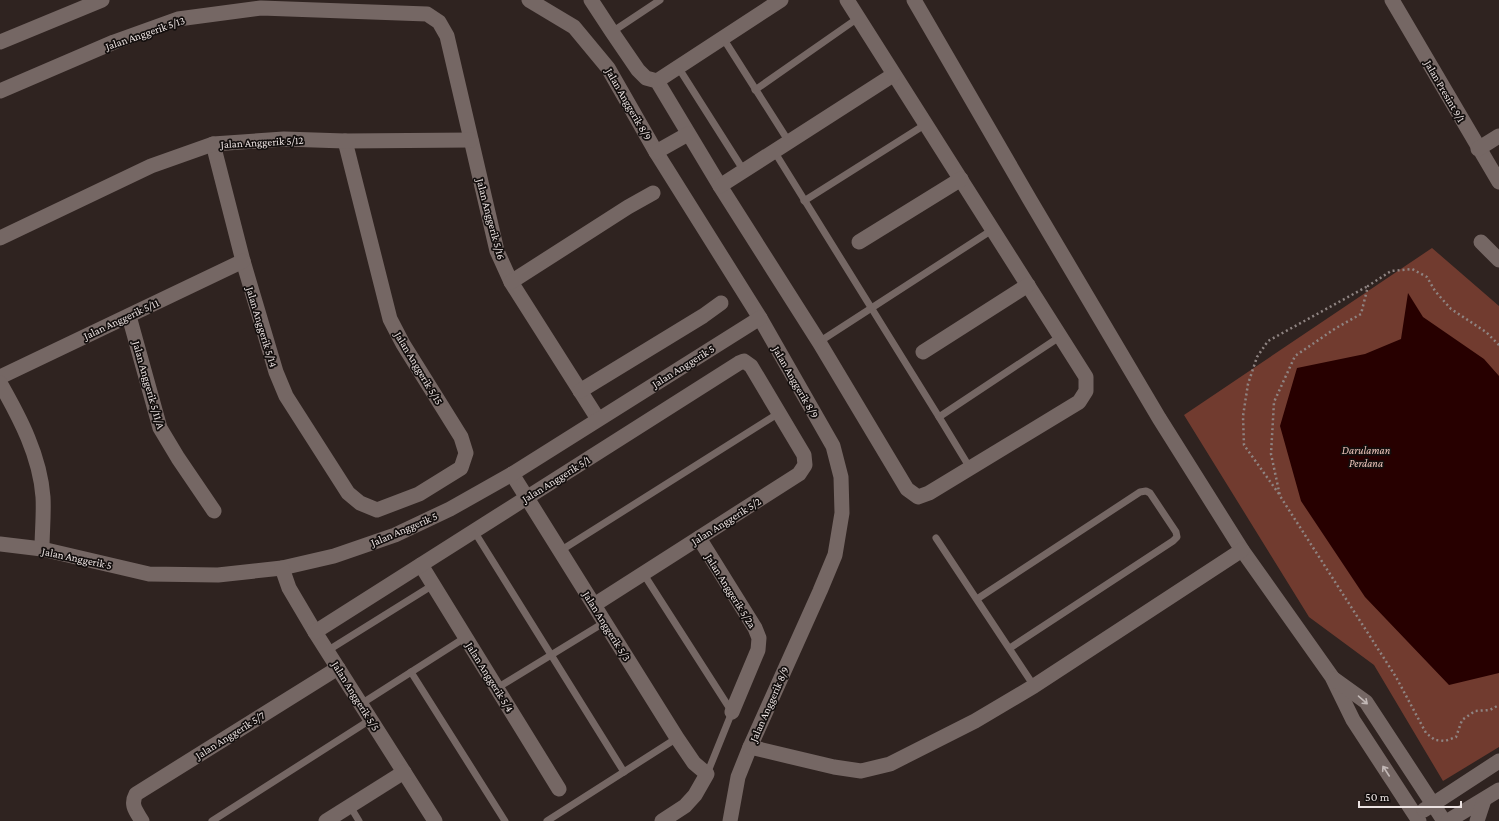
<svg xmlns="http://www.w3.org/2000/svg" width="1499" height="821" viewBox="0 0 1499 821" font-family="'Crimson Pro',serif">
<rect width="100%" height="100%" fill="#2f2320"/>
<path fill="#713b2f" d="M1432 248 1499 306V747L1443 781 1374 665 1309 617 1184 415Z"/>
<path fill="#270000" d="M1408 293 1423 317 1484 359 1499 376V673L1449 685 1365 597 1301 501 1280 426 1297 368 1365 354 1401 339Z"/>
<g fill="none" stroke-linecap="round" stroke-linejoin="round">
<g stroke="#8f8482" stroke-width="2.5" stroke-dasharray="2 3" stroke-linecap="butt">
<path d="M1499 345 1486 332 1451 309 1435 291 1427 277 1412 269 1391 271 1368 286 1361 314 1336 328 1295 356 1274 402 1271 454 1280 496 1396 677 1426 733 1435 740 1445 741 1456 737 1462 720 1475 711 1490 710 1499 705"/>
<path d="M1279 494 1244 445 1243 416 1248 384 1257 357 1268 341 1368 286"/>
</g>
<g stroke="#756764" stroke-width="7">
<path d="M612 32 660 0"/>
<path d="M723 38 789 142"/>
<path d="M678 67 744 171"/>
<path d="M755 90 858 18"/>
<path d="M774 151 939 417 1061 336"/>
<path d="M804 201 926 124"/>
<path d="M819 342 992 230"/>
<path d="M939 417 970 468"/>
<path d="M474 531 624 772"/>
<path d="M936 538 1034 686"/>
<path d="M560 551 779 413"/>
<path d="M643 573 732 712 707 774"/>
<path d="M977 599 1140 492 1146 491 1150 493 1176 532 1177 537 1173 541 1010 648"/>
<path d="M327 651 433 585"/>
<path d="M411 672 505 821"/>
<path d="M497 688 605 622"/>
<path d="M361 704 466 637"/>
<path d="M350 806 359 821"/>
<path d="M212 821 370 720"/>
<path d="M547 821 677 738"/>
</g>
<g stroke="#756764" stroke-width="15">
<path d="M529 0 574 27 608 68 656 152 760 318 833 446 841 477 842 513 835 555 820 591 750 747 738 777 730 821"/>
<path d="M591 0 612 32 638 70 646 78 657 81 720 186 819 342 907 489 918 497 929 493 1079 402 1086 391V377L847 0"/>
<path d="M914 0 1030 200 1159 418 1242 550 1332 677 1353 720 1419 821"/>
<path d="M1392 0 1499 182"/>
<path d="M0 42 102 0"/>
<path d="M657 81 781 0"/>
<path d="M0 91 114 42 178 19 261 8 427 14 439 22 447 36 497 251 511 282 598 419"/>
<path d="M213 144 243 261 276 372 286 396 348 493 360 503 377 510 419 494 461 468 466 453 461 437 403 344 390 319 345 141"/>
<path d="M1478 149 1499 136"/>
<path d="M656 152 688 134"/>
<path d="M720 186 893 75"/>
<path d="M0 238 151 166 213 144 284 139 345 141 471 140"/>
<path d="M859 242 961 179"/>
<path d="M1481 242 1499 260"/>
<path d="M511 282 628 207 653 193"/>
<path d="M129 316 160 428 178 458 214 511"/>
<path d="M923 352 1028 285"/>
<path d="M0 377 243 261"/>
<path d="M0 383C20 418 40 456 43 497 44 514 42 532 42 549"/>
<path d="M580 391 703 316 721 303"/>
<path d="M512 474 677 738 694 763 707 774 695 795 685 806 662 821"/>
<path d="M699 538 755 628 759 638 758 650 732 712"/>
<path d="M0 544 42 549 149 574 218 575 282 568 334 556 395 535 450 509 512 474 760 318"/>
<path d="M421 565 559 789"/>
<path d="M282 568 289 588 315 632 435 821"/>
<path d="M315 632 739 363 744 361 751 366 804 455 805 465 799 474 594 605"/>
<path d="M1334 679 1366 702 1444 821"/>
<path d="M750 747 834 767 861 771 890 764 975 721 1034 686 1242 550"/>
<path d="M1424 810 1499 761"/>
<path d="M142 821C136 811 130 805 136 794L338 668"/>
<path d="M326 821 404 772"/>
<path d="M1448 821 1499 790"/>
<path d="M1477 821 1484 800"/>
</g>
</g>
<defs><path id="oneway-shaft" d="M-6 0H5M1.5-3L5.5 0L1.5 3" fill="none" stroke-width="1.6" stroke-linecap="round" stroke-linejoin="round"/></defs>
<g stroke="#c2b8b6">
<use href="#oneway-shaft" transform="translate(1363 700) rotate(41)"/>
<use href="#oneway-shaft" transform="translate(1386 771) rotate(-123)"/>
</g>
<g text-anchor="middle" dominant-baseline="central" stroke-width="3.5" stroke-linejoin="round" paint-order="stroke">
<g font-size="11" fill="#ece3e2" stroke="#130e0d">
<text transform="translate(145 33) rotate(-19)">Jalan Anggerik 5/13</text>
<text transform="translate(1445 91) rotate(60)">Jalan Presint 9/1</text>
<text transform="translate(629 104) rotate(60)">Jalan Anggerik 8/9</text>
<text transform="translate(262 142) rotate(-3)">Jalan Anggerik 5/12</text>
<text transform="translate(491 219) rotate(75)">Jalan Anggerik 5/16</text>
<text transform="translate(121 319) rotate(-25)">Jalan Anggerik 5/11</text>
<text transform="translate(262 327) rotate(73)">Jalan Anggerik 5/14</text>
<text transform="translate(683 366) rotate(-32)">Jalan Anggerik 5</text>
<text transform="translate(419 368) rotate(59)">Jalan Anggerik 5/15</text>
<text transform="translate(796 382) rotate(60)">Jalan Anggerik 8/9</text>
<text transform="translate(149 385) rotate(74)">Jalan Anggerik 5/11/A</text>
<text transform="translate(556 479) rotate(-32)">Jalan Anggerik 5/1</text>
<text transform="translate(726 521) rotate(-32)">Jalan Anggerik 5/2</text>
<text transform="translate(404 529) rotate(-23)">Jalan Anggerik 5</text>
<text transform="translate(77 558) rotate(12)">Jalan Anggerik 5</text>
<text transform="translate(731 591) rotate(58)">Jalan Anggerik 5/2a</text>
<text transform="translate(607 626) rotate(58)">Jalan Anggerik 5/3</text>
<text transform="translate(490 677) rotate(58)">Jalan Anggerik 5/4</text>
<text transform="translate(356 696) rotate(58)">Jalan Anggerik 5/5</text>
<text transform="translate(769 704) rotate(-66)">Jalan Anggerik 8/9</text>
<text transform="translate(230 735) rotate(-32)">Jalan Anggerik 5/7</text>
</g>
<g font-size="11" font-style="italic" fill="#f1c8be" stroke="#130e0d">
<text x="1366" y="450">Darulaman<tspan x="1366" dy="13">Perdana</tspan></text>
</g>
</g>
<path d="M1359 801v6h102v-6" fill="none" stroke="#ece3e2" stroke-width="2"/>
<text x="1365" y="801" font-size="12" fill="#ece3e2" stroke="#130e0d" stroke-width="3" paint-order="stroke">50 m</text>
</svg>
